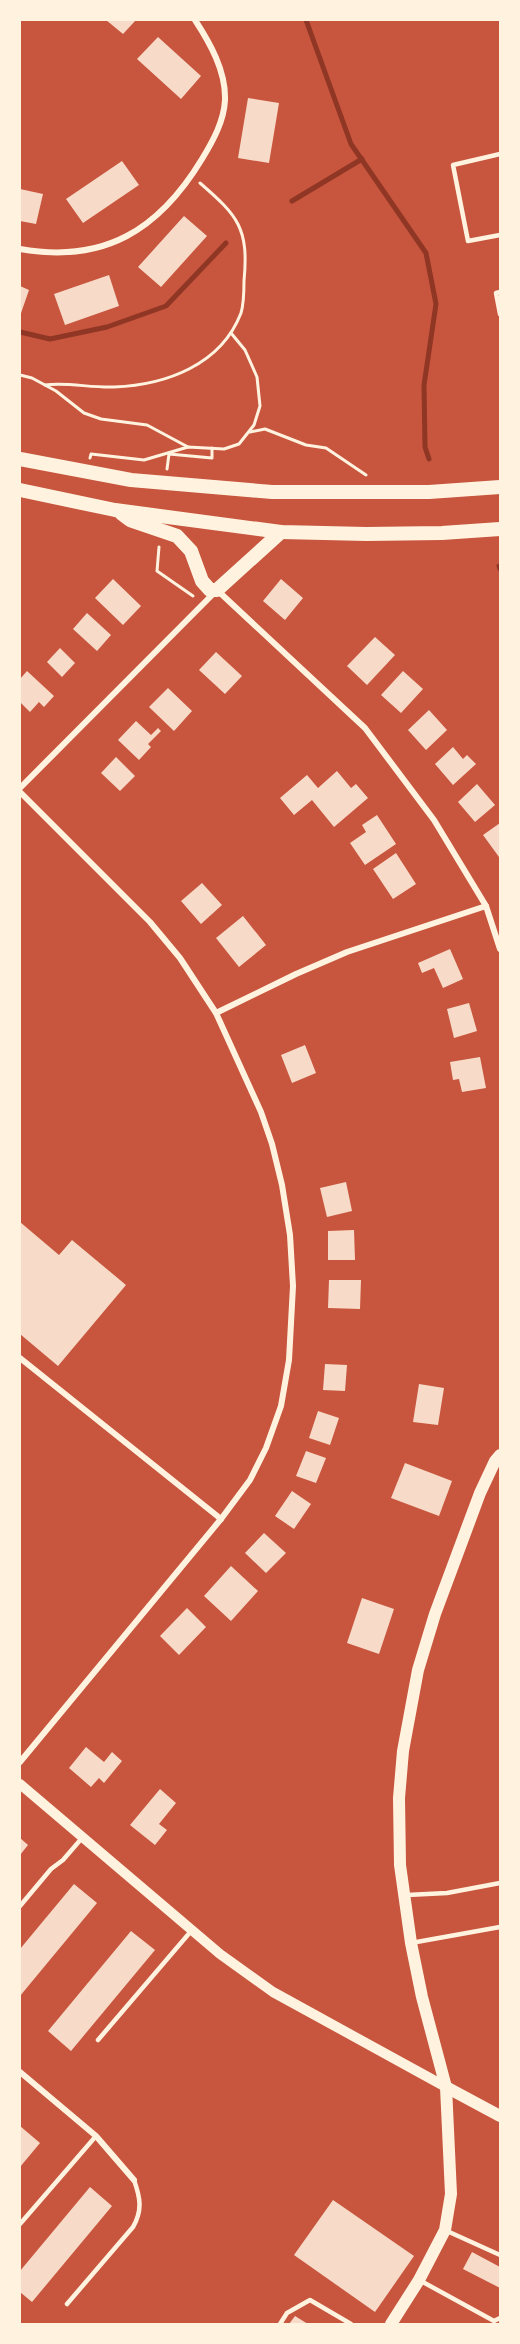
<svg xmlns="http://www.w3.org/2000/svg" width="520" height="2344" viewBox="0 0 520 2344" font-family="'Alegreya Sans',sans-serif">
<rect width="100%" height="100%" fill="#c8553d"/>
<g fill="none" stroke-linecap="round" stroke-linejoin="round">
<g stroke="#8f3625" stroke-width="5">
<path d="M306 20 351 144 426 253 436 304 424 385 425 447 429 459"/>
<path d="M292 201 362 159"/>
<path d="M20 332 50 339 107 327 166 306 226 243"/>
<path d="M499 566 500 569"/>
</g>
</g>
<g fill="#f7dbc8">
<path d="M106 20H136L123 34Z"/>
<path d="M158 37 201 76 181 99 137 59Z"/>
<path d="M248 98 279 103 269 163 238 158Z"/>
<path d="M122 161 139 185 83 223 66 199Z"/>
<path d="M20 189 43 194 36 224 20 221Z"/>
<path d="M184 216 207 236 161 287 138 267Z"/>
<path d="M109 275 119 306 65 325 54 294Z"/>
<path d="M20 286 29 290 20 316Z"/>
<path d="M113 579 141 606 123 625 95 598Z"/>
<path d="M281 579 303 598 285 620 263 601Z"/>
<path d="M87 613 111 635 97 651 73 629Z"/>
<path d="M375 637 395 655 367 685 347 666Z"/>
<path d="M60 648 75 663 62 677 47 662Z"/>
<path d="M216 652 242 676 225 694 199 670Z"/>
<path d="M27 671 54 696 44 707 39 702 30 712 20 702V679Z"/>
<path d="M403 671 423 689 401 713 381 695Z"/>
<path d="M168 688 192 711 174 731 149 707Z"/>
<path d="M429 710 447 730 426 750 408 730Z"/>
<path d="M136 721 151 735 158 728 161 731 148 744 151 747 139 760 118 740Z"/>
<path d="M453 747 463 759 467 755 476 764 453 785 435 764Z"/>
<path d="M116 757 135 776 120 791 101 773Z"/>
<path d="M337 771 351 788 356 784 368 798 334 827 312 800 294 815 280 798 307 775 318 788Z"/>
<path d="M477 784 495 805 475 822 458 802Z"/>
<path d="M377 815 396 844 365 865 350 843 366 832 362 825Z"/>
<path d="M500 823V855L499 857 483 835Z"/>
<path d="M396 853 416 884 393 899 373 869Z"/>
<path d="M202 883 222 905 201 924 181 901Z"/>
<path d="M243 916 266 945 239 967 216 938Z"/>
<path d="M450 949 463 979 443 988 434 968 422 973 418 963Z"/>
<path d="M469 1003 477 1031 454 1038 447 1009Z"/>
<path d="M305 1045 316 1073 292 1083 281 1055Z"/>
<path d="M480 1057 486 1088 462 1092 459 1079 453 1080 450 1062Z"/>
<path d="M346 1182 352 1211 327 1217 320 1188Z"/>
<path d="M20 1222 59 1255 72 1240 126 1285 58 1366 20 1334Z"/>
<path d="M354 1230 355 1260H328V1231Z"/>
<path d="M329 1280H361L360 1309 328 1308Z"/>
<path d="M325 1364 347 1365 345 1391 323 1390Z"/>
<path d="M419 1384 444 1388 438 1425 413 1422Z"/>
<path d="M318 1411 339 1418 330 1445 309 1438Z"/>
<path d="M306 1451 326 1458 316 1483 296 1476Z"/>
<path d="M405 1463 452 1481 439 1516 391 1498Z"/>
<path d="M292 1491 311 1504 294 1529 275 1516Z"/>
<path d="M264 1533 286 1553 266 1573 245 1553Z"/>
<path d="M231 1566 258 1591 231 1621 204 1596Z"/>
<path d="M362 1598 394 1609 379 1654 347 1643Z"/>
<path d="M187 1608 206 1627 179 1655 160 1636Z"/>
<path d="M86 1747 104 1762 112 1752 122 1761 104 1783 99 1778 91 1787 69 1768Z"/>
<path d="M160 1789 176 1803 159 1824 167 1830 155 1845 130 1825Z"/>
<path d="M20 1838 28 1845 20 1855Z"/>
<path d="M74 1884 97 1903 20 1996V1949Z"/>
<path d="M131 1931 155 1950 71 2051 48 2031Z"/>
<path d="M20 2126 40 2143 20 2167Z"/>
<path d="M90 2187 112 2206 32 2302 20 2292V2271Z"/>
<path d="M333 2200 414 2256 375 2312 294 2255Z"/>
<path d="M472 2252 500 2267V2288L463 2269Z"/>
<path d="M295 2316 308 2324H289Z"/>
</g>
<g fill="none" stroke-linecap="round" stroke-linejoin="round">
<g stroke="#fff3e0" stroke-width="3">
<path d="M20 375 32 378 56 391 84 413 101 419 147 425 188 447"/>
<path d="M45 385C67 382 91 388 114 387 166 385 221 365 241 313 244 303 244 291 244 281 249 228 238 216 200 183"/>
<path d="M250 432 265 429 306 445 326 448 366 475"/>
<path d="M90 458 91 454 144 460 188 447 224 449 239 444 254 425 260 406 257 377 245 350 231 333"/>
<path d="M167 469 169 454 212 458V448"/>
<path d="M159 547 157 571 193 596"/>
</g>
<g stroke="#fff3e0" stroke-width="4.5">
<path d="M500 154 453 165 468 241 500 235"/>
<path d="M500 292 496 293 500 314"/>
<path d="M407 1895 447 1893 500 1883"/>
<path d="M20 1906 51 1869 63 1860 82 1838"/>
<path d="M411 1943 500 1927"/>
<path d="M98 2040 192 1930"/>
<path d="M20 2224 96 2136"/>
<path d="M447 2231 500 2255"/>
<path d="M421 2281 494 2321 500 2318"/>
<path d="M67 2304 133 2227C143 2210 140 2197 134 2180"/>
<path d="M280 2324 287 2313 310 2300 351 2324"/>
</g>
<g stroke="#fff3e0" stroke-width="6">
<path d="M20 249C104 264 159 230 202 159 213 141 224 121 225 100 226 71 210 43 195 20"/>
<path d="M20 788 217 590 365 728 434 820 486 906 500 949"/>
<path d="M20 792 150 922 180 958 216 1013 261 1112 272 1144 282 1185 290 1235 293 1286 289 1360 281 1406 266 1448 250 1480 221 1519 20 1762"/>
<path d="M216 1013 296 974 347 952 486 906"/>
<path d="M20 1358 221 1519"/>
<path d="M20 2072 96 2136 134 2180"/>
</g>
<path stroke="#fff3e0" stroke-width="10" d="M20 1784 220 1954 273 1992 446 2087"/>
<g stroke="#fff3e0" stroke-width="12">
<path d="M446 2087 500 2116"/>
<path d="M391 2324 419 2280 445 2230 451 2194 446 2087 422 1997 411 1943 400 1865 399 1798 403 1751 418 1670 435 1614 480 1493 495 1461 500 1455"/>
</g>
<g stroke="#fff3e0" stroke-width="14">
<path d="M20 459 131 480 272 492H429L500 487"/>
<path d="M20 490 115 510 281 532 366 534 442 533 500 529"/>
<path d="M122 514 130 520 177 536 191 551 202 581 210 590H217L281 532"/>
</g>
</g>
<rect width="520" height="2344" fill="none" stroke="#fff3e0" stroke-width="42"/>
</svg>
